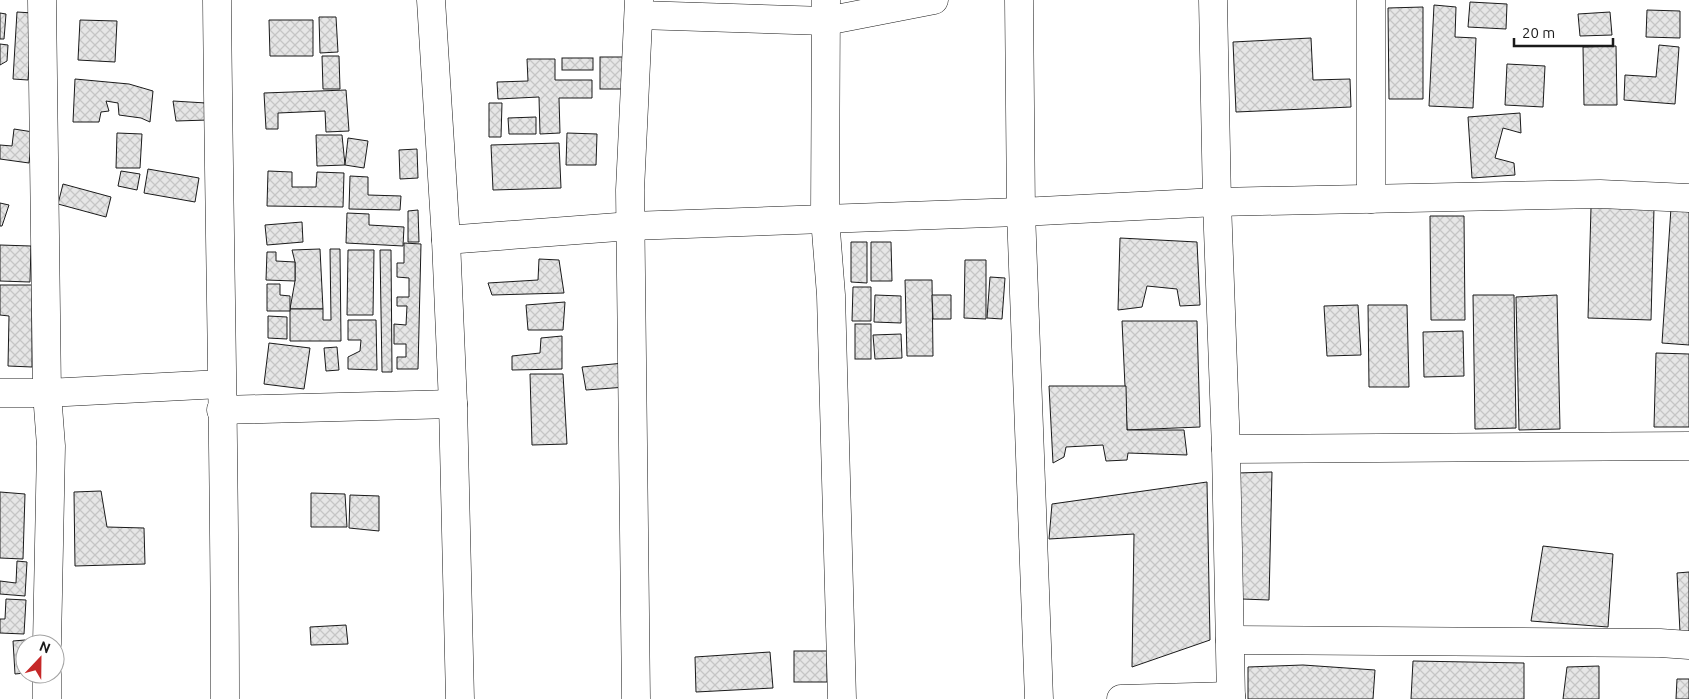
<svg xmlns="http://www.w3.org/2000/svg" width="1689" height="699" viewBox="0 0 1689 699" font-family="Ubuntu,sans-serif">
<defs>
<pattern id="building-cross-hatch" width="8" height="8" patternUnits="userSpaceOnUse" patternTransform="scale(1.25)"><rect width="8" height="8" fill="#e6e6e6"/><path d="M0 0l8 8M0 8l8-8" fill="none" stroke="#c5c5c5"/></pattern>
</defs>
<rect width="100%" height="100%" fill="#fff"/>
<g fill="url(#building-cross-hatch)" stroke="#1a1a1a">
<path d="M1470 2 1507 4 1506 29 1468 27Z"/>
<path d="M1434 5 1456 7 1455 37 1476 38 1473 108 1429 106Z"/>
<path d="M1423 7V99H1389L1388 8Z"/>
<path d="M1647 10 1680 11V38L1646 37Z"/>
<path d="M17 12 33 13 28 80 13 79Z"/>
<path d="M1610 12 1612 35 1580 36 1578 14Z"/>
<path d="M0 13 6 14 4 39H0Z"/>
<path d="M319 17H336L338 52 320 53Z"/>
<path d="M80 20 117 21 115 62 78 60Z"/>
<path d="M269 20H313V56H270Z"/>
<path d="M1311 38 1313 80 1350 79 1351 107 1236 112 1233 42Z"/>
<path d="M0 44 8 45 7 61 0 65Z"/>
<path d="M1659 45 1679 47 1675 104 1624 100 1625 75 1656 77Z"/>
<path d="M1616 46 1617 105H1584L1583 47Z"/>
<path d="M322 56H339L340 89H323Z"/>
<rect x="600" y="57" width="30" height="32"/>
<rect x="562" y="58" width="31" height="12"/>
<path d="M527 59H555V80H592V98H559L560 133 540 134 539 97 498 99 497 82 528 81Z"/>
<path d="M1507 64 1545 66 1543 107 1505 105Z"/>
<path d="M75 79 129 84 153 91 150 122 141 118 119 115 118 103 106 101 109 111 101 112 99 122H73Z"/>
<path d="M346 90 349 131 326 132 325 111 278 113V129H266L264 93Z"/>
<path d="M173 101 206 103 208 120 176 121Z"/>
<path d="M489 103H502L501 137H489Z"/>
<path d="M1520 113 1521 133 1503 128 1495 158 1514 163 1515 175 1472 178 1468 117Z"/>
<path d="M536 117V134H509L508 118Z"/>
<path d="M14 129 33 132 29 163 0 159V145L12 146Z"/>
<path d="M117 133 142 134 140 168H116Z"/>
<path d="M567 133 597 134 596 165H566Z"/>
<path d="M316 135H342L345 165 317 166Z"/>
<path d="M348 138 368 141 364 168 345 165Z"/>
<path d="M559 143 561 188 493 190 491 145Z"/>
<path d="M417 149 418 178 400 179 399 150Z"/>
<path d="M148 169 199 178 195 202 144 193Z"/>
<path d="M121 171 140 174 137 190 118 186Z"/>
<path d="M268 171 292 172V187H316L317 172 344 173 343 207 267 206Z"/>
<path d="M350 176 368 177V195L401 196 400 210 349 209Z"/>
<path d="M63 184 111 197 106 217 58 204Z"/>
<path d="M0 203 9 205 2 226H0Z"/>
<path d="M1591 207 1654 208 1651 320 1588 318Z"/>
<path d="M1671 208 1689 209V345L1662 343Z"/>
<path d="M418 210 419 242H408V211Z"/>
<path d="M347 213 369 214V225L404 227 403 246 346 243Z"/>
<path d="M1430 216H1464L1465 320H1431Z"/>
<path d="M302 222 303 242 267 245 265 225Z"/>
<path d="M1120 238 1197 242 1200 305 1180 306 1177 289 1147 286 1142 307 1118 310Z"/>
<path d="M851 242H867V283L851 282Z"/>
<path d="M871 242H891L892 281H871Z"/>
<path d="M404 243 421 244 418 369H397V357H406V344H394V324L406 325 407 306H397V297H409V278L397 277V263H404Z"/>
<path d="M0 245 31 246 30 282 0 281Z"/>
<path d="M320 249 323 309H290L295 281V262L292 250Z"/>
<path d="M330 249H340L341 341H290V309H323V320H331Z"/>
<path d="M348 250H374L373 315H347Z"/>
<path d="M380 250H391L392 372H382Z"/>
<path d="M267 252H276V261L295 262V281L266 280Z"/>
<path d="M539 259 559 260 564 293 492 295 488 283 538 280Z"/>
<path d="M965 260H986V319L964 318Z"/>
<path d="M990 277 1005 278 1002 319 987 318Z"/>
<path d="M905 280H932L933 356H907Z"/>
<path d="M267 284H280V295L290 296V311H267Z"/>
<path d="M0 285H32V367L8 366 9 316 0 315Z"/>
<path d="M853 287H871V321H852Z"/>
<path d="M875 295 901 296V323L874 322Z"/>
<path d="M932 295H951V319H933Z"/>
<path d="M1473 295H1514L1516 428 1475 429Z"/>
<path d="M1557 295 1560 429 1519 430 1516 297Z"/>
<path d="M565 302 563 330H528L526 305Z"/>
<path d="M1358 305 1361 355 1327 356 1324 306Z"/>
<path d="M1368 305H1407L1409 387H1369Z"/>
<path d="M268 316 287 317V339L268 338Z"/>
<path d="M348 320H376L377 370 348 369V357L360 351 361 340H348Z"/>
<path d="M1122 321H1197L1200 427 1127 430Z"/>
<rect x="855" y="324" width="16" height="35"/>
<path d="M1463 331 1464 376 1424 377 1423 332Z"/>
<path d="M901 334 902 358 875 359 873 335Z"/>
<path d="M562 336V369L512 370V356L540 353 541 338Z"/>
<path d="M269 343 310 348 304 389 264 384Z"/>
<path d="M337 347 339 370 326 371 324 348Z"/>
<path d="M1656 353 1689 354V427H1654Z"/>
<path d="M624 363 626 387 586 390 582 367Z"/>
<path d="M530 374H563L567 444 532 445Z"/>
<path d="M1049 386H1126L1127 430H1184L1187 455 1128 453 1127 460 1106 461 1103 445 1066 447 1064 457 1053 463Z"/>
<path d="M1272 472 1269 600 1242 599 1237 473Z"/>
<path d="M1207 482 1210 640 1132 667 1134 534 1049 539 1052 504Z"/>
<path d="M101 491 107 527 144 528 145 564 75 566 74 492Z"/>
<path d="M0 492 25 494 23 559 0 558Z"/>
<path d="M311 493 345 494 347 527H311Z"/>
<path d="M350 495 379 496V531L349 528Z"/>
<path d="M1543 546 1613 554 1608 627 1531 621Z"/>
<path d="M17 561 27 562 25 596 0 594V581L16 583Z"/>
<path d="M1689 572V633L1680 632 1677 573Z"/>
<path d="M6 599 26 600 24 634 0 633V619H5Z"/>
<path d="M346 625 348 644 311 645 310 627Z"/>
<path d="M25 640V673L15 674 13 641Z"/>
<rect x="794" y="651" width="33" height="31"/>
<path d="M770 652 773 688 696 692 695 657Z"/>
<path d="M1413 661 1524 663V699H1411Z"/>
<path d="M1303 665 1375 670 1373 699H1248V667Z"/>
<path d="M1599 666V699H1563L1567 667Z"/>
<path d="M1677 679H1689V699H1676Z"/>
</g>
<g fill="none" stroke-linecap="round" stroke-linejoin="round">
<defs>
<g id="street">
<path d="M42 0 47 393 51 446 47 644"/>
<path d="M217 0C219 233 225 466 225 699"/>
<path d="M431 0 446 240 453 404 460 699"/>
<path d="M826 0 825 218 831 295 842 699"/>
<path d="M1019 0 1021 212 1039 699"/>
<path d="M1213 0 1217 202 1226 449 1231 699"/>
<path d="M1371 0V199"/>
<path d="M639 15 826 21 934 0"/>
<path d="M446 240 631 226 1021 212 1217 202 1600 194 1689 198"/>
<path d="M0 393H47L221 384"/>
<path d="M221 410 453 404"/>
<path d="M1226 449 1689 446"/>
<path d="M1230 640 1660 643 1689 645"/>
<path d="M47 699V674"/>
<path d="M636 699 630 190 639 0"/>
<path d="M1121 699 1231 696"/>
</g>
</defs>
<use href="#street" stroke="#1a1a1a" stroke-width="29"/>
<use href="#street" stroke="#fff" stroke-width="28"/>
</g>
<g transform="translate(40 659) rotate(22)"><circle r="24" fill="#ffffff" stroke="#a3a3a3"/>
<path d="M0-4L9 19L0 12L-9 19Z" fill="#c62828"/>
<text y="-8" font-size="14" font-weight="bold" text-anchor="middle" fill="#1a1a1a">N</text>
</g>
<path d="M1514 38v8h99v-8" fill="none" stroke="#1a1a1a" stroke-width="2.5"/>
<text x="1522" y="38" font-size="15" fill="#1a1a1a" stroke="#ffffff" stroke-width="4" paint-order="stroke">20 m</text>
</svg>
